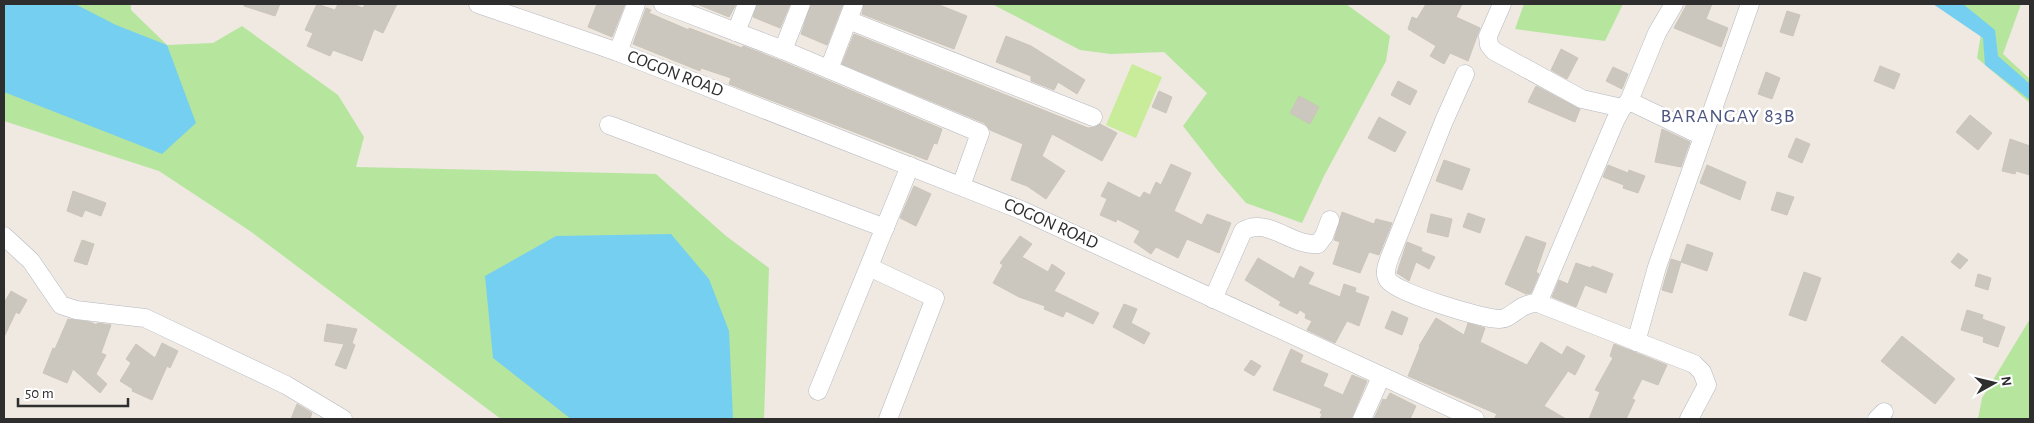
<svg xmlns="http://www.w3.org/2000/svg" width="2034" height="423" viewBox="0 0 2034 423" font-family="'Alegreya Sans',sans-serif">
<rect width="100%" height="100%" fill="#efe9e1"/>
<g fill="#b6e59e">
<path d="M4 4H131V10L167 45 213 43 242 26 338 95 364 137 356 167 656 174 726 236 769 268 764 419H501L250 231 159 171 4 121Z"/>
<path d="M992 4H1346L1390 36 1386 61 1324 176 1302 223 1246 203 1219 172 1183 126 1207 93 1164 52 1111 54 1080 50Z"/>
<path d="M1524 4H1623L1605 41 1515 29Z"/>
<path d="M1950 4H2021L2003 54 2030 79V103L1977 58 1981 34Z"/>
<path d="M2030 319V419H1978L1982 398Z"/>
</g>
<path fill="#c9ec9a" d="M1132 64 1162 77 1136 138 1106 125Z"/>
<g fill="#75cff0">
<path d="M4 4H75L116 25 167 45 196 123 162 154 4 92Z"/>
<path d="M1933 4H1963L1995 30 1998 56 2030 84V100L1985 65 1983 38Z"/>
<path d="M671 234 709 279 729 331 733 419H571L493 358 485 276 556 236Z"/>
</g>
<g fill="#cbc7bf" stroke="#cbc5ba">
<path d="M244 4H280L275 16 244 6Z"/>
<path d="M317 4 335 10 338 4H353L363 8 365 4H397L383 33 374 29 362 61 333 50 330 56 307 46 313 33 305 30Z"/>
<path d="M597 4H625L612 37 588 27Z"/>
<path d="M697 4H736L729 17Z"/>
<path d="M757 4H790L780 28 753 17Z"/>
<path d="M811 4H843L827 45 801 34Z"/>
<path d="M864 4H937L967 16 954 49 862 14Z"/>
<path d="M1426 4H1462L1456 17 1480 28 1468 61 1450 53 1444 64 1430 56 1436 46 1408 29 1412 17 1417 19Z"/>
<path d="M1687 4H1712L1706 19 1728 28 1721 47 1674 28Z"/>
<path d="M646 8 651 10 649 13 689 30V28L742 48 743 46 779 60 942 129 937 144 934 143 927 160 729 84 731 78 701 68 700 71 633 44Z"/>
<path d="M1787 11 1800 15 1793 36 1780 32Z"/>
<path d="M854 34 1088 128 1095 127 1100 124 1117 133 1102 161 1052 134 1042 156 1065 171 1046 199 1027 186 1011 180 1023 144 990 130 984 123 842 64Z"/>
<path d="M1006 36 1031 46 1085 80 1077 94 1058 82 1054 90 1031 81V76L996 62Z"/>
<path d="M1561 49 1578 58 1567 79 1551 70Z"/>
<path d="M1880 66 1900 74 1894 89 1874 81Z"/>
<path d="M1613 67 1628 74 1622 89 1606 81Z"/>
<path d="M1766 72 1780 78 1772 99 1758 94Z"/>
<path d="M1398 81 1417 91 1410 105 1391 95Z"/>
<path d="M1536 86 1580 109 1575 122 1528 102Z"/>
<path d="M1159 91 1172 97 1166 113 1152 107Z"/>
<path d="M1299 96 1319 107 1310 124 1290 113Z"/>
<path d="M1970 115 1992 133 1978 150 1956 132Z"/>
<path d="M1379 117 1406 132 1395 152 1368 138Z"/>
<path d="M1662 129 1690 142 1681 167 1655 162Z"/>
<path d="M1796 138 1810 144 1802 163 1788 157Z"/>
<path d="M2010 139 2030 146V175L2016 171 2015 174 2002 171Z"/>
<path d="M1444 160 1470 169 1462 190 1436 181Z"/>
<path d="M1171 164 1191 173 1174 211 1202 225 1207 214 1231 223 1219 253 1187 239 1178 258 1156 247 1151 254 1134 242 1140 231 1117 219 1116 222 1100 215 1107 199 1101 196 1108 182 1140 198 1144 192 1150 195 1156 182 1161 185Z"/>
<path d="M1608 165 1628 173 1629 170 1645 176 1638 193 1623 188 1624 185 1603 177Z"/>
<path d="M1707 165 1746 182 1740 200 1700 183Z"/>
<path d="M914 186 931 194 916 226 900 218Z"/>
<path d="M73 191 106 203 101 216 85 210 82 217 67 211Z"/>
<path d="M1777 192 1794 197 1787 215 1771 210Z"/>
<path d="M1342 212 1374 224 1376 219 1392 223 1379 255 1369 252 1360 273 1333 264 1340 242 1334 240Z"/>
<path d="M1468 213 1485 219 1480 233 1463 227Z"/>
<path d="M1431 214 1452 219 1448 237 1427 232Z"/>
<path d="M1020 236 1032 244 1022 257 1048 272 1052 264 1065 273 1054 291 1099 313 1093 324 1066 311 1063 317 1044 309 1045 306 1019 297 993 283 1003 265 1000 263Z"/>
<path d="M1526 236 1546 243 1536 272 1539 274 1531 293 1526 294 1505 284Z"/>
<path d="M82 240 94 244 87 265 74 261Z"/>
<path d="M1407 242 1422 248 1421 251 1435 257 1429 269 1416 262 1409 281 1397 273Z"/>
<path d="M1687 244 1713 253 1707 271 1681 262Z"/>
<path d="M1958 253 1968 260 1960 269 1951 262Z"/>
<path d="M1258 258 1294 279 1300 266 1314 273 1308 284 1340 297 1344 284 1356 288 1355 292 1369 297 1359 326 1347 321 1335 343 1307 330 1312 321 1305 318 1306 314 1300 310 1297 314 1279 305 1281 302 1245 280Z"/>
<path d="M1671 259 1681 262 1672 293 1662 290Z"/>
<path d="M1576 263 1591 268 1592 266 1613 274 1606 293 1585 285 1576 307 1552 297 1559 280 1568 284Z"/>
<path d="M1804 272 1821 278 1806 321 1789 315Z"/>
<path d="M1978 274 1991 278 1988 290 1975 286Z"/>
<path d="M11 291 27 300 19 314 16 312 4 337V303Z"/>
<path d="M1124 304 1137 309 1131 323 1150 333 1144 344 1113 327Z"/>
<path d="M1967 310 1983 315 1982 319 2005 327 1998 347 1983 342 1984 337 1961 330Z"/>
<path d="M1392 311 1408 318 1402 335 1385 328Z"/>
<path d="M1436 318 1464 335 1468 323 1485 328 1480 342 1527 365 1541 342 1562 355 1567 346 1585 356 1575 375 1568 371 1544 406 1566 419H1494L1497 414 1408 376 1420 347 1419 346Z"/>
<path d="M68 319 90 322 97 325V323L111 325 101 353 106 355 96 374 107 384 100 393 73 369 67 383 43 373 53 348 55 349Z"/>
<path d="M327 324 357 329 352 343 355 345 346 369 335 365 344 344 324 341Z"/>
<path d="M1902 336 1955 379 1935 404 1881 361Z"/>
<path d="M162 343 178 351 170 368 167 366 152 400 132 391 133 389 120 381 131 363 126 359 136 344 155 358Z"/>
<path d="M1614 344 1667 365 1658 385 1642 379 1632 399 1635 400 1626 419H1589L1600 392 1595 390 1613 358 1610 356Z"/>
<path d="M1291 349 1303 355 1300 362 1328 374 1323 386 1343 395 1352 375 1367 381 1351 419H1320L1322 414 1320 413 1322 409 1273 390Z"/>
<path d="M1251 360 1261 366 1254 376 1244 370Z"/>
<path d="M1390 393 1416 406 1410 419H1374L1383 399 1386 400Z"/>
<path d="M297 404 312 413 310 419H291Z"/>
</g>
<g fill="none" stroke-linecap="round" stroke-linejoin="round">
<defs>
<g id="minor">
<path d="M478 4 618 52 1021 210 1475 419"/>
<path d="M663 4 783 50 980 133 961 186"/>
<path d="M1502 4 1488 36 1489 45 1494 51 1582 99 1622 108"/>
<path d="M848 20 1093 117"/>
<path d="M736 32 747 4"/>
<path d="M783 50 801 4"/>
<path d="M618 52 636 4"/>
<path d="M829 69 854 4"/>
<path d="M1465 74 1444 121 1391 254C1388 262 1383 272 1388 280 1396 293 1483 319 1500 319 1512 319 1518 303 1538 303L1694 364 1702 372 1707 385 1689 419"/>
<path d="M1629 101 1702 136"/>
<path d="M609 125 885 228"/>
<path d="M4 236 31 261 61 305 76 310 145 318 286 385 343 419"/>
<path d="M869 267 935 298 888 419"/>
<path d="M1213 299 1243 231C1267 216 1292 247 1318 244L1324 236 1330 220"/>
<path d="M1538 303 1615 121 1622 108 1629 101 1657 33 1674 4"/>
<path d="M1636 342 1657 267 1750 4"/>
<path d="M818 391 910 166"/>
<path d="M1362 419 1381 377"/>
<path d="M1877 419 1884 412"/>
</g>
</defs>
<use href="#minor" stroke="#b4b7c1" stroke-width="19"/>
<use href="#minor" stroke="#fff" stroke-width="18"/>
</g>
<g text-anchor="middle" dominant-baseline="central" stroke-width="5" stroke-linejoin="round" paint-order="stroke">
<g font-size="18" fill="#2e2e2e" stroke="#fff">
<text transform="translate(675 74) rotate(21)">COGON ROAD</text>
<text transform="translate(1051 224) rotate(24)">COGON ROAD</text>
</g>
<g font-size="20" letter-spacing="1" fill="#4d5680" stroke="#fff">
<text x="1728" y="116">BARANGAY 83B</text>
</g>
</g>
<rect width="2034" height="423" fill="none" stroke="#2e2e2e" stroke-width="10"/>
<g transform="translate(1994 383) rotate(82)" stroke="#ffffff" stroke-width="4" paint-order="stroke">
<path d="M0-4L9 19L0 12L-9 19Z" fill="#2e2e2e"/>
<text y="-8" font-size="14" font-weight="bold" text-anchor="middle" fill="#2e2e2e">N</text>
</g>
<path d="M18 398v8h110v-8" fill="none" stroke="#2e2e2e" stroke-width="2.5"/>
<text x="25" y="398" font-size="15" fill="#2e2e2e" stroke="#ffffff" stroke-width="4" paint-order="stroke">50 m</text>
</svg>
